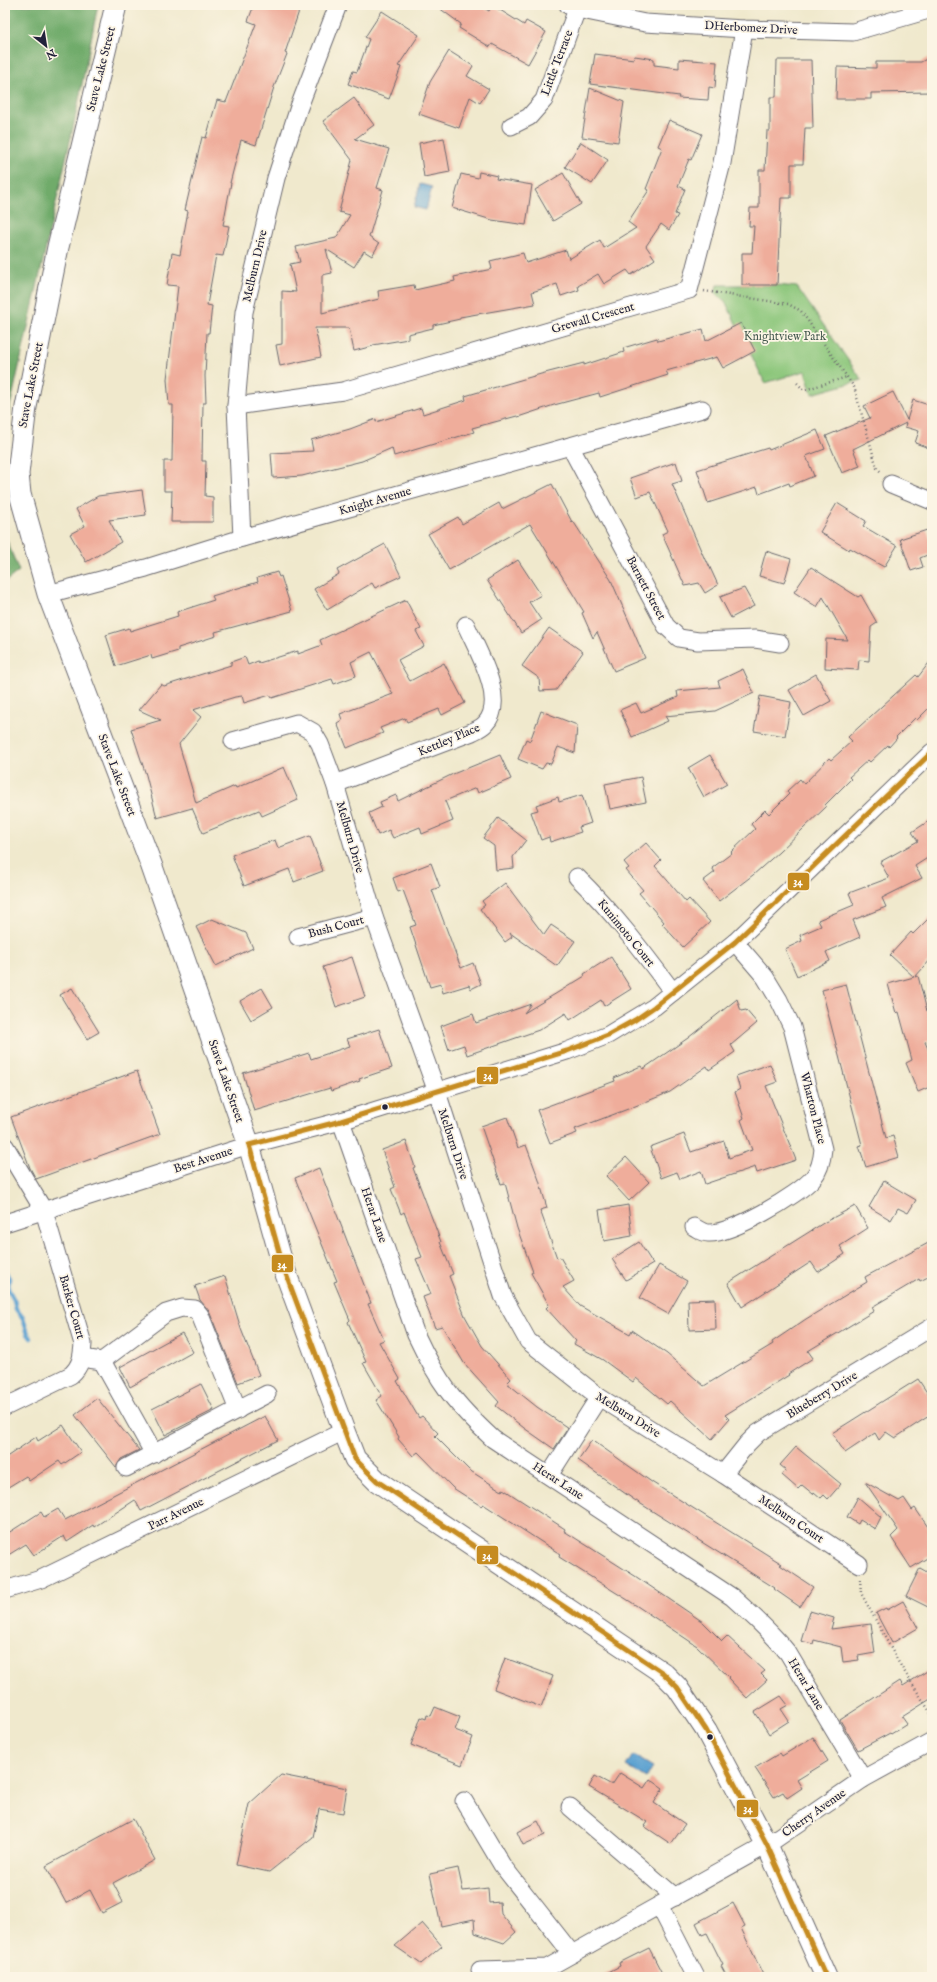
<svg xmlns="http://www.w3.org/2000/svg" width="937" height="1982" viewBox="0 0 937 1982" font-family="'IM FELL English',serif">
<rect width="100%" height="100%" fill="#fcf5e5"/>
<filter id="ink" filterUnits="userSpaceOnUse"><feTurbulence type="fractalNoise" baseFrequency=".025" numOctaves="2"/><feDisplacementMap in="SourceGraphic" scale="8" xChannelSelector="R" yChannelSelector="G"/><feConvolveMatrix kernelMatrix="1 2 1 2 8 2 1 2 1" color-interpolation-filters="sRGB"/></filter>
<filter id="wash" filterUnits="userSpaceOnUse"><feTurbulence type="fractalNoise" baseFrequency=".012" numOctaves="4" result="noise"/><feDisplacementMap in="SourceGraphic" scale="16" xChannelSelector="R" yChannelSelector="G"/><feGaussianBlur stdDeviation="0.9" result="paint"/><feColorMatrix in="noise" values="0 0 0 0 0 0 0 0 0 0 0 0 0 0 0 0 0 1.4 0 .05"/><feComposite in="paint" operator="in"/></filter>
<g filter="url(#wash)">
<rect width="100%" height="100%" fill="#f0e9cd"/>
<path fill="#8bc67a" stroke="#56745a" d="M717 285H777L797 287 862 380 812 394 805 371 765 383 725 301 715 293Z"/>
<g fill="#70ab6a" stroke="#496652">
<path d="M5 5H98L75 119 5 429Z"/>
<path d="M5 536 19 571 5 582Z"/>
</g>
<g fill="#5aa0d0" stroke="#3e6186">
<path d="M420 184 432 187 426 210 414 207Z"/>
<path d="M633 1755 653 1767 646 1778 626 1766Z"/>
</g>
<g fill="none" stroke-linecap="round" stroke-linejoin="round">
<path stroke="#5aa0d0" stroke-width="4.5" d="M5 1272 9 1278 8 1289 14 1300 16 1309 23 1318 28 1334 31 1338"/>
</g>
<g id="blocks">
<g fill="#efad9b">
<path d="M254 5H301L285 53 287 54 274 87 256 145 241 140 230 183H231L223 225 229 226 223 256 216 255 207 305 212 306 209 333H207L205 376 206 403H203L202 461H206L205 496 213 497V522H171L172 491H164V461H172L173 405H169L167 379 178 286 167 285 172 253 180 255 188 211 185 210 202 137 206 138 217 100 226 102 256 24 248 21Z"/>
<path d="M435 5H479L489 11 492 5 524 25 526 21 546 32 528 64 492 44 490 47 459 28 461 24Z"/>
<path d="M382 11 419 35 398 66 401 67 389 99 348 84 353 71 357 72 369 39 365 37Z"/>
<path d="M449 51 473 66 467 76 489 89 480 103 470 97 459 128 419 114 430 82Z"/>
<path d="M595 54 634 59 635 56 654 59V65L679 68V59L717 62 715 88 709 87 708 100 678 98 679 96 590 84Z"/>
<path d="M932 56V92L871 93V99H836L837 67 876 68V62H921Z"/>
<path d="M777 60H811L813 128H805L803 164H791V198H781L777 285H742V253H752L754 226H749L750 208H759V170H765L767 131H770V97H776Z"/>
<path d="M590 88 624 102 618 142 582 137Z"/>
<path d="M354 98 374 125 355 139 389 149 377 188 383 190 369 237 379 244 372 256 364 251 354 267 326 249 332 273 322 275V313L379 299 378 291 414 285 415 290 455 281 454 277 492 269 490 261 523 253 526 263 566 250 569 259 600 240 604 248 636 228 628 222 649 190 646 189 662 148 658 146 669 120 702 134 691 160 689 159 678 186 685 189 675 214 678 215 669 230 661 224 646 246 655 259 631 275 627 270 604 284 598 274 578 286 579 290 561 296 557 284 532 292 535 304 460 317V319L433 325V328L408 334V339L373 345V346L354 351 349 328H315L321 357 280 366 276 345 282 344V291L296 292 290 264 300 262 296 247 336 238 350 215 339 212 352 160 323 121Z"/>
<path d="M444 138 450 172 424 177 419 143Z"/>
<path d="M581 142 608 160 592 184 565 167Z"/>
<path d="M479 172 497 176 496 179 532 185 526 225 492 220 452 208 461 174 478 178Z"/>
<path d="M563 173 581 204 553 221 535 190Z"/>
<path d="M741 323 755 351 723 368 717 357 666 371 668 375 600 397 599 393 554 405 518 417 517 416 472 428 474 432 394 456 392 448 362 461 302 476 273 478 271 453 313 451 311 440 350 429 376 419V422L421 408 423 414 466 400 465 396 541 374 584 363V365L624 352 623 348 657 338 658 341 703 329 706 341Z"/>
<path d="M893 392 907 420 913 400 932 406V449L915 443 919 431 905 427 906 423 853 449 860 466 842 473 826 436 870 418 864 406Z"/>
<path d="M817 430 825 449 806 456 814 476 790 486 789 483 759 494 757 487 708 503 697 470 768 448 769 450Z"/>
<path d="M676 462 682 481 672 484 706 562 707 561 718 585 705 593 699 583 685 586 662 534 668 531 650 492 637 497 630 478Z"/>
<path d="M552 484 572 522 573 521 611 580 645 658 614 671 597 632 593 638 582 613 584 612 530 524 449 570 428 534 458 517 462 524 499 503 502 509Z"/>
<path d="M142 490 146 515 109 520 121 542 86 562 70 534 85 526 76 509 98 496Z"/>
<path d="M837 503 866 521 863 526 897 546 884 567 850 548 849 550 820 532Z"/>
<path d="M927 530 932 544V553L920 558 923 567 911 571 900 539Z"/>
<path d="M385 544 401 576 375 588 372 583 327 610 314 589 339 574 337 570Z"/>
<path d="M766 551 791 559 784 583 759 576Z"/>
<path d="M518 560 541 595 529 602 541 620 521 633 487 580Z"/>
<path d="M811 567 858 597 861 595 877 623 871 627 869 661 859 660 858 670 825 668 826 639 848 640 823 597 817 607 794 592Z"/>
<path d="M277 572 279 577 281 576 292 611 215 632 216 636 178 648V651L152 659 151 655 116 666 106 635 129 628 130 631 178 616 177 612 214 600 212 596 258 582 257 578Z"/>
<path d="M744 588 754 606 731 618 720 597Z"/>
<path d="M406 600 421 629 416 631 424 646 398 660 410 681 444 663 465 703 442 715 439 709 407 722 405 718 380 728 383 733 347 748 337 723 342 720 340 714 393 694 371 652 351 662 356 676 334 684 332 679 272 698 270 695 244 703 242 696 235 697 193 710 201 717 179 744 196 803 235 786 236 788 284 767 298 800 262 816 259 810 203 833 192 808 157 818 146 775 131 729 161 720 139 710 161 684 164 686 231 665V662L245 657 248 665 258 661 259 663 298 651V654L322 645 320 640Z"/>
<path d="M549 628 583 652 556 690 540 691 539 678 522 666Z"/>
<path d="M932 659V705L917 720 915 718 896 737 897 738 889 747 888 745 870 762 868 760 849 777 851 779 825 805 826 807 779 852 753 875 719 901 703 881 715 872 712 868 732 853 731 852 755 829 751 824 765 810 769 814 789 794 787 791 800 779 804 784 829 758 831 760 852 741 848 737 916 675 918 677Z"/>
<path d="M743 669 754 693 715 711 665 716 668 721 632 737 620 710 636 703 641 713 678 697 677 691 720 687 718 681Z"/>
<path d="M816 674 831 701 804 716 789 690Z"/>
<path d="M760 696 791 702 785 736 754 731Z"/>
<path d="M541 711 577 725 575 753 558 747 551 764 546 763 542 769 518 759 526 739 530 741Z"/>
<path d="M500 755 511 779 478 793 476 788 445 801 453 821 422 834 420 827 393 838 389 830 378 835 369 813 382 807 380 802 396 795 398 801 453 774Z"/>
<path d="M710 755 727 784 704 797 688 768Z"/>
<path d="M641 777 646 802 610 809 605 784Z"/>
<path d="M582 795 591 823 579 827 581 832 550 842 549 837 541 840 531 812 538 810 536 805 558 797 559 802Z"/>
<path d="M498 818 526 840 513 857 514 868 496 870 494 846 483 838Z"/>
<path d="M932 819V863L929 857 915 866 922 878 882 898 886 907 853 920 860 937 826 952 830 961 797 976 785 949 802 941 800 935 821 926 818 920 854 905 849 893 889 878 880 862 918 841 912 832Z"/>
<path d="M310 836 323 871 294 882 289 869 244 886 232 855 275 840 278 848Z"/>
<path d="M646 843 661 860 655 866 686 902 689 899 710 922 683 947 662 924 664 922 639 893 643 890 626 870 629 868 624 862Z"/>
<path d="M431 863 440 887 432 890 461 968 473 963 481 984 471 989 469 985 443 993 441 984 430 987 410 927 416 925 403 890 398 892 393 878Z"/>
<path d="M505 883 544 935 551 925 575 941 557 966 510 933 512 937 505 942 480 909 485 905 482 901Z"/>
<path d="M932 915V958L915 977 918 976 927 1011 932 1010V1040L925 1042 932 1058V1086L918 1092 906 1063 912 1060 899 1012 896 1013 888 984 914 977 890 955 911 932 913 934Z"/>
<path d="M212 919 246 933 253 948 216 966 196 927Z"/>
<path d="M352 957 365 997 336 1007 323 967Z"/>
<path d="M611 957 631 989 604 1006 601 1000 570 1020 566 1013 539 1030 467 1055 464 1045 449 1050 441 1026 473 1014 476 1023 531 1004 524 1013 585 976 584 974Z"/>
<path d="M846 984 886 1138 893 1136 899 1157 866 1167 859 1146 862 1145 822 990Z"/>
<path d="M72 988 99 1032 87 1039 60 995Z"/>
<path d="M262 988 273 1007 251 1020 240 1001Z"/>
<path d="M737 999 741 1011 746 1010 757 1023 731 1045 735 1052 709 1070 707 1066 670 1092 628 1109 575 1129 577 1133 550 1143 537 1110 615 1081 614 1078 641 1066 643 1069 688 1038Z"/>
<path d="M379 1029 392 1068 359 1079 360 1081 331 1091 330 1088 254 1111 243 1073 309 1053 311 1059 350 1046 347 1039Z"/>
<path d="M770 1064 777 1082 766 1086 796 1160 757 1173 755 1167 705 1184 701 1171 680 1179 677 1172 661 1178 650 1147 684 1134 691 1152 724 1141 729 1158 752 1150 741 1120 744 1118 735 1092 740 1089 736 1076Z"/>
<path d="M137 1071 160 1134 36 1179 30 1168 11 1117Z"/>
<path d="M507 1117 518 1148 526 1145 539 1180 547 1208 540 1210 557 1258 560 1257 574 1281 563 1287 580 1306 630 1334 632 1330 667 1354 704 1386 773 1344 772 1342 806 1319 867 1282 865 1277 932 1241V1275L920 1281 919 1279 872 1307 874 1311 808 1351 813 1358 788 1374 789 1375 725 1415 729 1419 712 1439 670 1401 667 1404 636 1378 633 1382 603 1360 574 1344 576 1341 546 1308 549 1305 531 1273 533 1272 517 1228 505 1183 501 1184 481 1126Z"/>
<path d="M406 1141 415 1167 413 1168 441 1242H440L453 1274 449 1276 465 1316 482 1346 511 1379 507 1383 537 1407 568 1428 554 1449 524 1428 496 1406 499 1402 464 1363 442 1326 435 1328 423 1297 431 1294 416 1259 422 1257 404 1212 401 1214 391 1189 395 1187 382 1150Z"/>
<path d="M626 1157 649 1182 629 1201 606 1176Z"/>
<path d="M319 1168 371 1303 368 1304 384 1340 379 1342 400 1379 397 1381 419 1418 422 1416 438 1433 435 1436 469 1470 502 1491 503 1489 565 1529 564 1531 635 1576 703 1622 722 1641 727 1636 765 1671 761 1674 767 1680 747 1698 728 1678 729 1677 697 1646 631 1602 559 1557 560 1554 483 1504 481 1506 453 1488 418 1452 413 1456 398 1439 399 1437 376 1400 382 1396 363 1363 366 1362 348 1322 350 1320 334 1282 337 1281 295 1178Z"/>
<path d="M884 1181 916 1200 908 1213 898 1208 891 1220 869 1207Z"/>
<path d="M628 1205 632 1236 604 1241 599 1210Z"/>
<path d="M855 1206 868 1228 840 1246 845 1254 818 1272 811 1262 742 1307 728 1283 825 1222Z"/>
<path d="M639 1242 653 1264 626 1280 612 1259Z"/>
<path d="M659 1265 687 1281 668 1314 640 1298Z"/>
<path d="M225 1276 241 1329 259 1375 238 1383 209 1311 200 1300 195 1286Z"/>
<path d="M715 1299 716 1329 689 1330 688 1300Z"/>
<path d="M182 1333 193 1352 130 1387 120 1367Z"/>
<path d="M918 1379 932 1400V1414L895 1438 886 1432 879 1440 875 1433 845 1453 832 1433Z"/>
<path d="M201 1384 214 1410 165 1435 152 1409Z"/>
<path d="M97 1398 139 1450 121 1459 116 1467 75 1415Z"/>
<path d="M265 1416 278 1440 141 1511 135 1500 94 1527 93 1525 67 1542 64 1536 34 1555 26 1544 5 1557V1535L41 1512 44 1517 58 1509 65 1520Z"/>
<path d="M63 1425 81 1452 62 1465 59 1461 29 1481 26 1476 5 1489V1458L36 1437 38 1441Z"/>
<path d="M592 1440 653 1483 782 1564 780 1565 813 1587 800 1607 774 1589 775 1588 633 1499 578 1460Z"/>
<path d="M796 1447 841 1484 828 1499 824 1495 821 1498 814 1492 813 1494 802 1485 798 1489 782 1475 786 1470 780 1465Z"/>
<path d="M865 1482 899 1501 904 1498 912 1510 915 1508 932 1533V1555L911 1568 891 1537 898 1530Z"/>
<path d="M858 1497 881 1517 875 1529 860 1520 858 1524 847 1517Z"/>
<path d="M920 1568 932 1575V1609L906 1596Z"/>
<path d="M903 1601 918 1628 892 1643 876 1613 886 1608 887 1610Z"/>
<path d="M810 1611 834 1618 831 1629 871 1624 875 1653 858 1656 859 1660 843 1662 841 1647 814 1640 813 1644 801 1641Z"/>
<path d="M505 1658 553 1676 541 1707 494 1689Z"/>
<path d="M932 1668V1698L902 1717 907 1724 891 1734 890 1733 858 1750 840 1720 900 1681 903 1686Z"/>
<path d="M781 1696 788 1705 781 1709 789 1721 769 1734 755 1712Z"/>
<path d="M435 1707 460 1717 455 1730 473 1737 462 1765 411 1745 421 1717 426 1719 427 1715 431 1716Z"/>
<path d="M813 1737 828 1761 797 1780 802 1788 787 1798 783 1792 774 1797 755 1768 780 1753 782 1756Z"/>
<path d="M620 1773 644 1788 650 1779 663 1788 654 1803 685 1824 671 1844 644 1826 647 1822 589 1787 595 1776 612 1785Z"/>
<path d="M281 1775 347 1788 343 1813 319 1809 313 1837 269 1872 236 1865 249 1804Z"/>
<path d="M133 1819 155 1860 113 1883 123 1902 102 1913 90 1890 66 1903 46 1866Z"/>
<path d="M538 1821 545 1835 523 1845 517 1832Z"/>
<path d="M458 1868 463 1891 488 1888 489 1903 500 1902 501 1914 516 1932 504 1943 475 1933 474 1919 441 1926 430 1874Z"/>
<path d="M733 1903 745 1926 741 1928 764 1977H727L721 1966 723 1965 707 1933 702 1935 696 1923Z"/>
<path d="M422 1923 442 1946 421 1964 395 1946Z"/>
<path d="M649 1948 664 1977H599L620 1966 619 1963Z"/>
</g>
</g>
</g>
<g filter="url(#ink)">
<use href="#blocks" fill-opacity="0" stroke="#6a686e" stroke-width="1"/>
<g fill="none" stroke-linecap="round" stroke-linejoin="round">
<defs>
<g id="minor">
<path d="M568 5 577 9 645 23 744 29 853 32 925 11 932 7"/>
<path d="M511 126 529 117 544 100 577 9"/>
<path d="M236 406 343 391 689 290 722 163 744 29"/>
<path d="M570 446 666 626 679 638 698 641 755 639 780 643"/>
<path d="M891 484 932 501"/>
<path d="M242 538 236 406 244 312 276 178 299 107 338 5"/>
<path d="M48 594 146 568 242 538 702 409"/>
<path d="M233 741 297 723 313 732 320 744 335 784 374 917 437 1092 503 1296 528 1341 599 1397 723 1474 859 1564"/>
<path d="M335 784 472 732C476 730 481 728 485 724 508 701 477 650 466 625"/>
<path d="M577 877C613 912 643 952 673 992"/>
<path d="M298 937 374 917"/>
<path d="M341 1121 416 1335C438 1382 455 1404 493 1439L732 1597C752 1615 771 1632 788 1653L863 1779"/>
<path d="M5 1146 44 1211 83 1344C82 1357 81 1366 71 1375L5 1407"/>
<path d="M5 1223 249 1145 341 1121 567 1051 608 1035 654 1007 735 942 932 752"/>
<path d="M694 1227C698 1229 703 1233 708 1233 730 1235 799 1195 813 1178 820 1170 822 1160 823 1149L792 1027 779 1000 765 977 735 942"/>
<path d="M82 1358 102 1361 166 1313 182 1308 195 1309 200 1315 238 1410"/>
<path d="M102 1361 154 1454"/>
<path d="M126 1468 267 1394"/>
<path d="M550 1474 599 1397"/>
<path d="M723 1474 747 1444 758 1433 932 1327"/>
<path d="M5 1590 41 1579 344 1431"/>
<path d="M464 1801 502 1865 572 1954"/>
<path d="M570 1807 675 1897"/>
<path d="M660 1907 696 1977"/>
<path d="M480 1970 547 1968 767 1845 863 1779 932 1741"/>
</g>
<path id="major" d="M116 5 58 247 26 407 18 474 20 494 48 594 151 864 249 1145 283 1266 344 1431 355 1459 377 1481 663 1673 677 1687 706 1730 767 1845 826 1977"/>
</defs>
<use href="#minor" stroke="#6a686e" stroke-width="19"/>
<use href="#major" stroke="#6a686e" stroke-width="23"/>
<g stroke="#6a686e" stroke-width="2.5" stroke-dasharray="1 3" stroke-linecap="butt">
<path d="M704 291 788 304 801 311 854 387 877 468 881 472"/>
<path d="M797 383 804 390 847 377"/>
<path d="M860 1579 861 1593 899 1663 932 1715"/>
</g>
<use href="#minor" stroke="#fff" stroke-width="17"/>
<use href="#major" stroke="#fff" stroke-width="21"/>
<defs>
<path id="bus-1" d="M826 1977 767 1845 706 1730 677 1687 663 1673 377 1481 355 1459 283 1266 249 1145 341 1121 567 1051 608 1035 635 1020 654 1007 735 942 932 752"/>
</defs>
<use href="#bus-1" stroke="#fcf5e5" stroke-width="8"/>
<use href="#bus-1" stroke="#c68c20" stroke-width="5"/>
</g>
</g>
<g fill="#22223b" stroke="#fcf5e5" stroke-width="1.5">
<circle cx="385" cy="1107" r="3.5"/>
<circle cx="710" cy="1737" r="3.5"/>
</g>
<g text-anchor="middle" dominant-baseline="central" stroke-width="3.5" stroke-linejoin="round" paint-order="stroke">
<g font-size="12" fill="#22223b" stroke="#fcf5e5">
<text transform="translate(751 28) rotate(3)">DHerbomez Drive</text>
<text transform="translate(557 63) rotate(-69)">Little Terrace</text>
<text transform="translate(101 69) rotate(-76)">Stave Lake Street</text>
<text transform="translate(255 266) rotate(-77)">Melburn Drive</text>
<text transform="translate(593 318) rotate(-16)">Grewall Crescent</text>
<text transform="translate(31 385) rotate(-79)">Stave Lake Street</text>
<text transform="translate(375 501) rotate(-16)">Knight Avenue</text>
<text transform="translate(646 588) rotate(62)">Barnett Street</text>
<text transform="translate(449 740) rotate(-23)">Kettley Place</text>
<text transform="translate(117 775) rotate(69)">Stave Lake Street</text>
<text transform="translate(350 837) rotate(74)">Melburn Drive</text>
<text transform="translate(336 927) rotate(-15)">Bush Court</text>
<text transform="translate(626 933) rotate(51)">Kunimoto Court</text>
<text transform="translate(226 1081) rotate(71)">Stave Lake Street</text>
<text transform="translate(813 1108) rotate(76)">Wharton Place</text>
<text transform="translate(453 1144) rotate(72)">Melburn Drive</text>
<text transform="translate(203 1160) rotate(-18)">Best Avenue</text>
<text transform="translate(374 1215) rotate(71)">Herar Lane</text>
<text transform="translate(72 1307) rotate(74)">Barker Court</text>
<text transform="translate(822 1395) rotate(-31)">Blueberry Drive</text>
<text transform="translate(628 1415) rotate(32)">Melburn Drive</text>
<text transform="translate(558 1481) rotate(33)">Herar Lane</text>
<text transform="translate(176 1514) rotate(-26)">Parr Avenue</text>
<text transform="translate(791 1519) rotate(34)">Melburn Court</text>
<text transform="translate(806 1684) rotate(59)">Herar Lane</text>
<text transform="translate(814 1813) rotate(-35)">Cherry Avenue</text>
</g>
<g font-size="12" fill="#475b51" stroke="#fcf5e5">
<text x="785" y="336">Knightview Park</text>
</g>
</g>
<g stroke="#fcf5e5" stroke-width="1.5">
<rect x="787" y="872" width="23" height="19" rx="4" fill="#c68c20"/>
<rect x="476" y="1066" width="23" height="19" rx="4" fill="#c68c20"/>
<rect x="271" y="1254" width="23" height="19" rx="4" fill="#c68c20"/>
<rect x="476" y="1545" width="23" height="20" rx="4" fill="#c68c20"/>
<rect x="736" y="1799" width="23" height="19" rx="4" fill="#c68c20"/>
</g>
<g font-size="11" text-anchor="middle" font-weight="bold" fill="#fff">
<text x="798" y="885">34</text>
<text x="488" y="1079">34</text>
<text x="282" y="1268">34</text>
<text x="487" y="1559">34</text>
<text x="748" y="1812">34</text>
</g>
<rect width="937" height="1982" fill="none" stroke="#fcf5e5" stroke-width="20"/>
<g transform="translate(46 46) rotate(150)" stroke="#fcf5e5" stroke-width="3" paint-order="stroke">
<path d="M0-3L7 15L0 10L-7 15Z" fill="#22223b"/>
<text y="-6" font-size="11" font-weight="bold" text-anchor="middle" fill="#22223b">N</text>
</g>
</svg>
